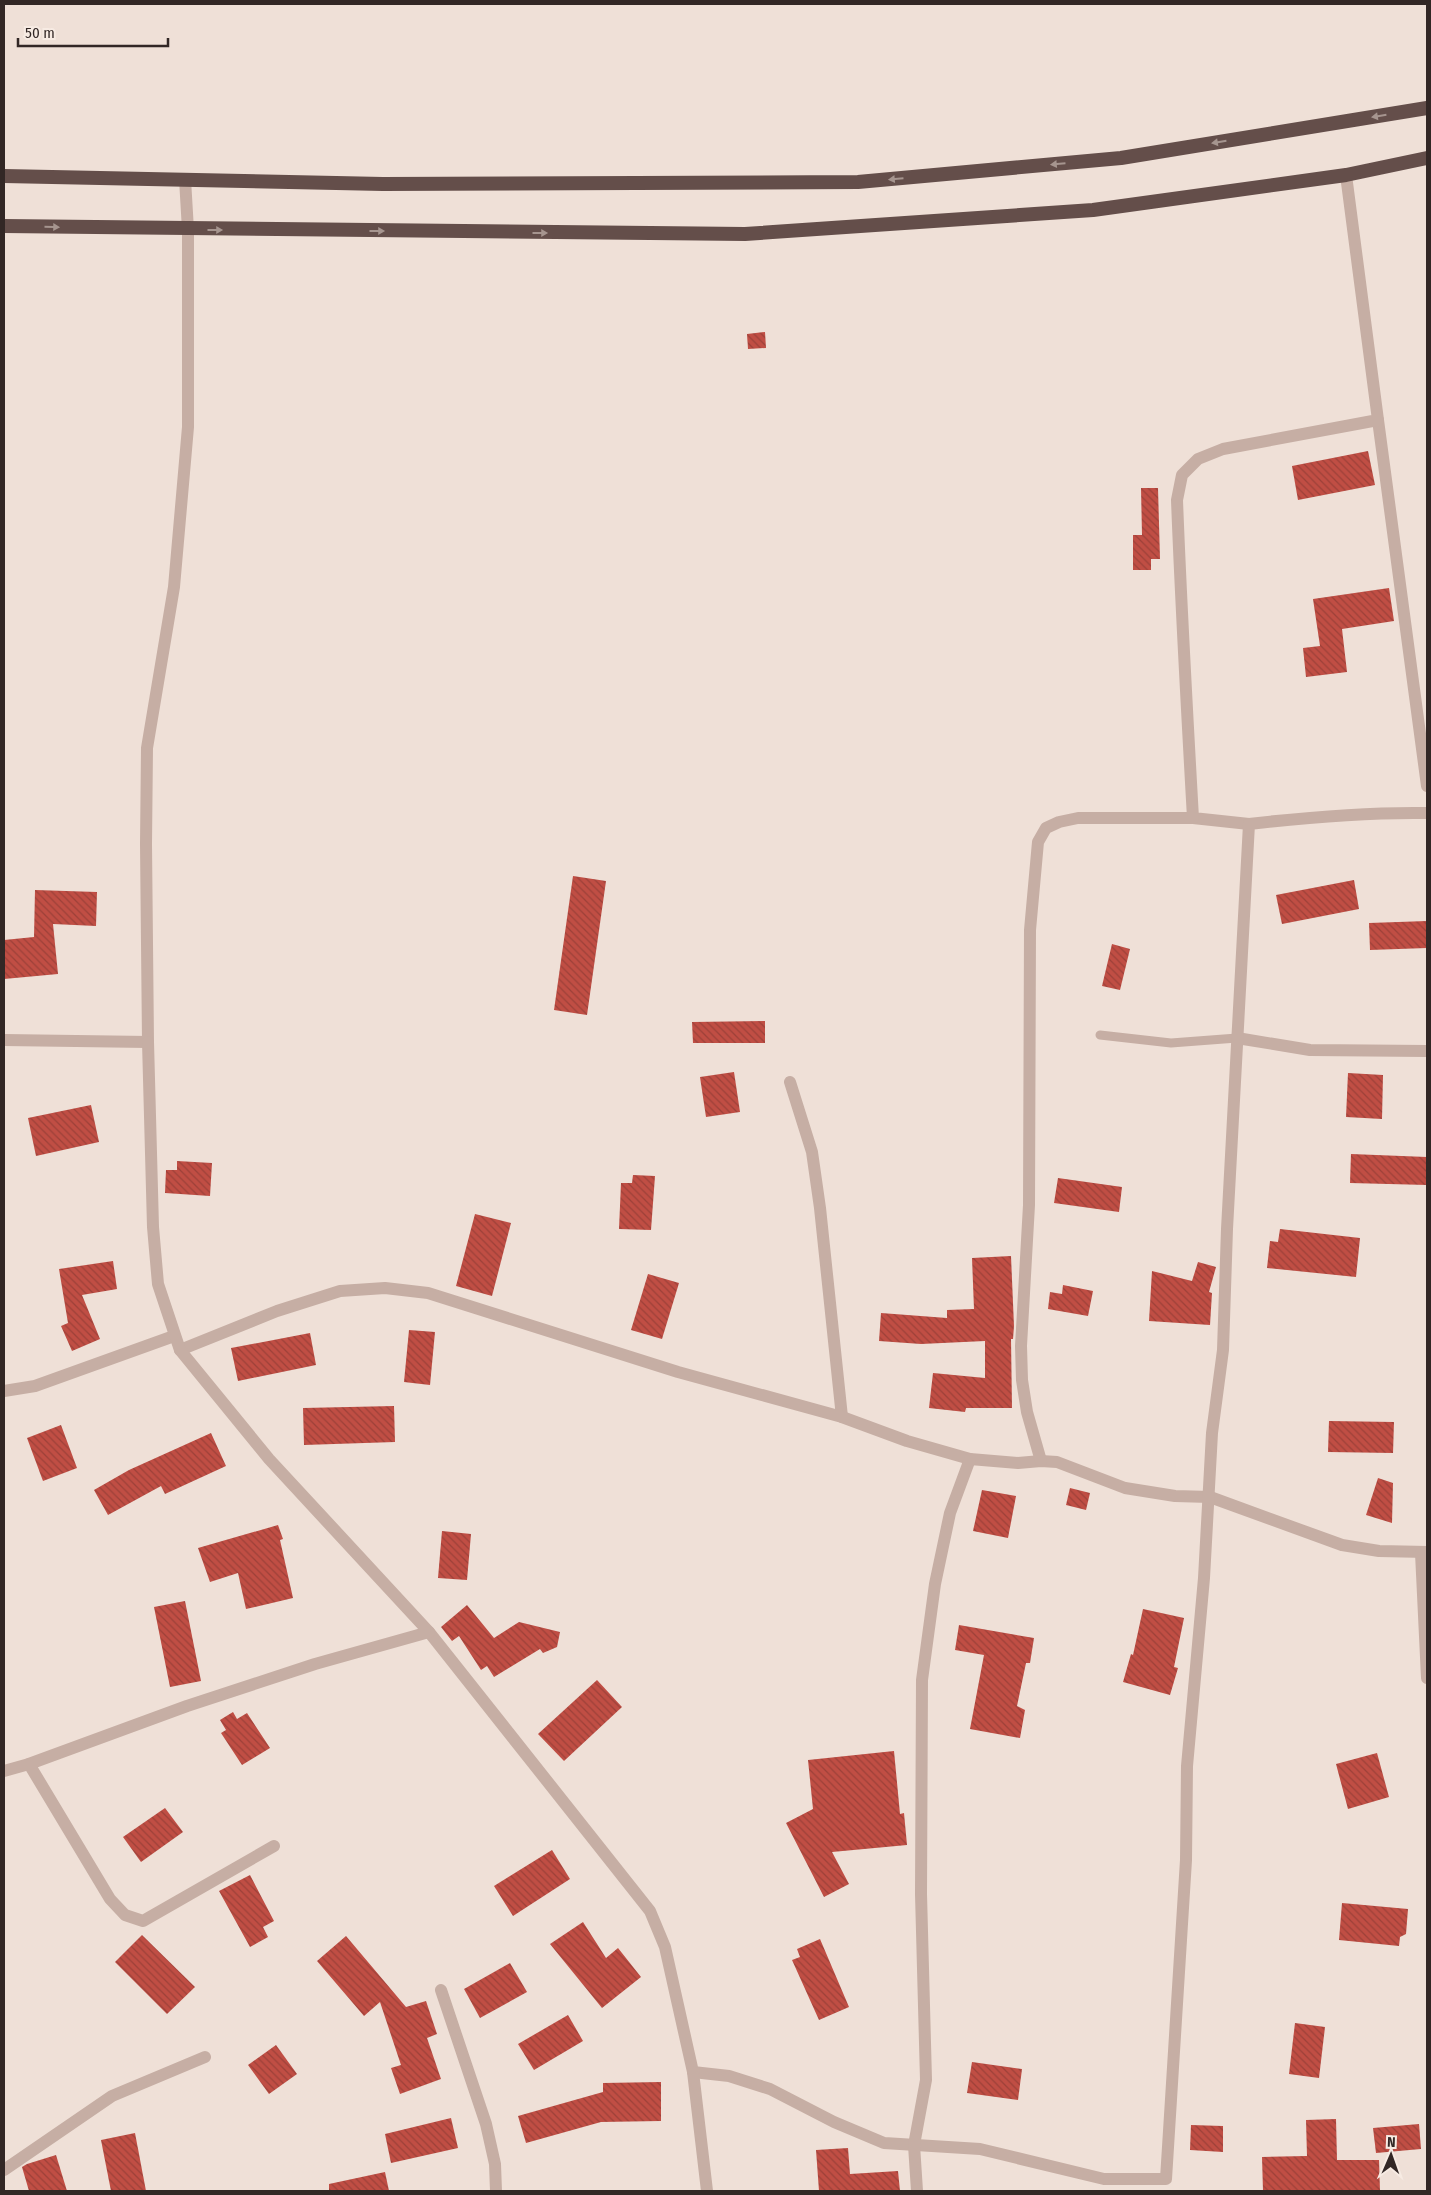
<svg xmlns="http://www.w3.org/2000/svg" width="1431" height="2195" viewBox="0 0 1431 2195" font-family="'Fira Sans Condensed',sans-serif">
<defs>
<pattern id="building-back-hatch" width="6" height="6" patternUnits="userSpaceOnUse" patternTransform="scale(1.25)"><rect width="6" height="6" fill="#c04e44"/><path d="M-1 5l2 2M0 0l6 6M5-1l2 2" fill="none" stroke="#9d4139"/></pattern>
</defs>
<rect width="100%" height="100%" fill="#efe0d7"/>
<g fill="url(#building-back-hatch)">
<path d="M765 332 766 348 748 349 747 334Z"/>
<path d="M1368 451 1375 485 1298 500 1292 466Z"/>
<path d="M1141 488H1158L1160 559H1151V570H1133V535H1142Z"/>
<path d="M1389 588 1394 621 1342 629 1347 672 1306 677 1303 648 1320 646 1313 599Z"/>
<path d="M573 876 606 881 587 1015 554 1010Z"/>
<path d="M1354 880 1359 909 1282 924 1276 895Z"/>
<path d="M35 890 97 892 96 926 53 924 58 974 4 979V940L34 937Z"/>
<path d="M1427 921V948L1370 950 1369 923Z"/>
<path d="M1112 944 1130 949 1120 990 1102 986Z"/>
<path d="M765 1021V1043H693L692 1022Z"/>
<path d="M734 1072 740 1112 706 1117 700 1077Z"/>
<path d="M1348 1073 1383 1075 1382 1119 1346 1117Z"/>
<path d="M91 1105 99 1142 36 1156 28 1118Z"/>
<path d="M1351 1154 1427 1157V1185L1350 1183Z"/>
<path d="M177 1161 212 1163 210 1196 165 1193 166 1170H177Z"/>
<path d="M633 1175 655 1176 651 1230 619 1229 621 1183H632Z"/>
<path d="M1058 1178 1122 1187 1119 1212 1054 1203Z"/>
<path d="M475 1214 511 1223 492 1296 456 1286Z"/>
<path d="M1280 1229 1360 1238 1356 1277 1267 1268 1270 1241 1278 1242Z"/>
<path d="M1011 1256 1014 1326 1013 1339H1011L1012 1408H966L965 1412 929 1408 933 1373 985 1378V1341L921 1344 879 1341 881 1313 947 1318V1310L974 1309 972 1258Z"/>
<path d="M113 1261 117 1289 82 1295 100 1339 72 1351 61 1326 68 1323 59 1269Z"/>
<path d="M1198 1262 1216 1267 1209 1292 1212 1293 1210 1325 1149 1321 1152 1271 1192 1281Z"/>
<path d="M648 1274 679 1283 662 1339 631 1330Z"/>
<path d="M1063 1285 1093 1291 1088 1316 1048 1309 1050 1292 1062 1294Z"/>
<path d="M409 1330 435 1332 430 1385 404 1382Z"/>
<path d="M310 1333 316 1365 238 1381 231 1348Z"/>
<path d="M394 1406 395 1442 304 1445 303 1408Z"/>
<path d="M1329 1421 1394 1422 1393 1453 1328 1452Z"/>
<path d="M61 1425 77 1468 43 1481 27 1438Z"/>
<path d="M211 1433 226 1466 165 1494 161 1486 108 1515 94 1490 129 1470Z"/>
<path d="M1378 1478 1393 1483 1392 1523 1366 1515Z"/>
<path d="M1070 1488 1090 1493 1086 1510 1066 1505Z"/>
<path d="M982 1490 1016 1496 1008 1538 973 1531Z"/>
<path d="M278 1525 283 1539 280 1540 293 1598 246 1609 238 1573 210 1582 198 1548Z"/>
<path d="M442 1531 471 1534 467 1580 438 1578Z"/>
<path d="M185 1601 201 1681 170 1687 154 1607Z"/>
<path d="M467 1605 494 1638 519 1622 560 1632 557 1647 543 1653 540 1649 494 1677 487 1666 481 1670 459 1636 452 1641 441 1627Z"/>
<path d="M1143 1609 1184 1618 1174 1667 1178 1668 1170 1695 1123 1682 1131 1654 1133 1655Z"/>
<path d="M959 1625 1034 1638 1030 1663H1026L1017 1706 1025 1710 1020 1738 970 1729 984 1655 955 1650Z"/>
<path d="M597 1680 622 1707 564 1761 538 1734Z"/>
<path d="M233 1712 237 1719 247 1713 270 1748 242 1765 221 1733 226 1730 220 1720Z"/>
<path d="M894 1751 900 1814 904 1813 907 1845 832 1852 849 1884 824 1897 786 1823 813 1809 808 1760Z"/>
<path d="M1377 1753 1389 1797 1348 1809 1336 1764Z"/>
<path d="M165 1808 183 1832 141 1862 123 1837Z"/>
<path d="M552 1850 570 1879 513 1916 494 1886Z"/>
<path d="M250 1875 274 1921 263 1927 268 1937 250 1947 219 1891Z"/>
<path d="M1342 1903 1408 1909 1406 1934 1400 1937 1399 1946 1339 1940Z"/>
<path d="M583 1922 606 1958 618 1948 641 1977 602 2008 550 1944Z"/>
<path d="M142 1935 195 1987 167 2014 115 1962Z"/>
<path d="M346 1936 406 2007 426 2001 437 2034 427 2038 441 2079 400 2094 391 2068 401 2065 380 2002 364 2016 317 1961Z"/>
<path d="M820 1939 849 2007 819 2020 792 1960 800 1957 797 1949Z"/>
<path d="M510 1963 527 1992 480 2018 464 1989Z"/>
<path d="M568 2015 583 2041 534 2070 518 2044Z"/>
<path d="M1295 2023 1325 2027 1319 2078 1289 2074Z"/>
<path d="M276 2045 297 2074 269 2094 248 2065Z"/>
<path d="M972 2062 1022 2069 1018 2100 967 2093Z"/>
<path d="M661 2082V2121L601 2122 526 2143 518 2116 603 2092V2083Z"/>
<path d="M451 2118 458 2148 391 2163 385 2134Z"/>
<path d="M1336 2119 1337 2160H1379L1380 2191H1263L1262 2157 1307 2156 1306 2120Z"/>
<path d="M1419 2124 1421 2149 1376 2153 1373 2128Z"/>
<path d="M1191 2125 1223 2126V2152L1190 2150Z"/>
<path d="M135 2133 146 2191H111L101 2140Z"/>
<path d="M848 2148 850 2174 898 2171 900 2191H819L816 2150Z"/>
<path d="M56 2155 67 2191H29L22 2167 27 2164Z"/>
<path d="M385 2172 389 2191H329V2184Z"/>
</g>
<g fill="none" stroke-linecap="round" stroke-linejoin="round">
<path stroke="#c6aea4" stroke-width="9" d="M1100 1035 1171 1043 1237 1038"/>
<g stroke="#c6aea4" stroke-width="12">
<path d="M1378 420 1427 786"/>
<path d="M1249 824 1193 818C1187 712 1181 606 1177 500L1182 475 1198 459 1223 449 1378 420 1346 175"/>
<path d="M1237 1038 1310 1050 1427 1051"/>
<path d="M4 1040 148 1042 146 844 147 748 174 587 188 427V230L185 179"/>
<path d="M790 1082 812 1152 820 1208 842 1417"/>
<path d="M180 1350 277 1311 340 1291 385 1288 428 1293 678 1372 842 1417 907 1441 970 1459 1018 1463 1041 1461 1057 1462 1125 1488 1175 1496 1210 1497 1342 1545 1379 1551 1427 1552"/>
<path d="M4 1391 35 1386 174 1336"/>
<path d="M1041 1461 1027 1412 1022 1380 1021 1346 1029 1205 1030 930 1038 842 1046 828 1059 822 1078 818H1193"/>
<path d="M1421 1553 1427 1678"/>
<path d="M429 1632 650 1911 665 1947 693 2072 729 2076 770 2089 834 2122 884 2143 980 2149 1104 2179H1166L1186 1860 1187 1766 1204 1578 1212 1433 1223 1350 1227 1229 1249 824C1309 817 1367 812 1427 813"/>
<path d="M29 1764 110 1899 125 1915 143 1921 274 1846"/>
<path d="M4 1771 29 1764 187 1706 315 1664 429 1632 269 1459 180 1350 158 1284 153 1227 148 1042"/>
<path d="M441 1990 486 2124 495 2164 496 2191"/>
<path d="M693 2072 707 2191"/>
<path d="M4 2170 112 2096 205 2057"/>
<path d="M917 2191 914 2145 926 2080 921 1894 922 1680 935 1584 950 1513 970 1459"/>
</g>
<g stroke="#644e4a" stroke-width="14">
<path d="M4 176 383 184 858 182 1121 158 1427 108"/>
<path d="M4 226 745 234 1093 210 1346 175 1427 158"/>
</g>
</g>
<defs><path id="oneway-solid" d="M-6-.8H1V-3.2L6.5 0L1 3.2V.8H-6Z" transform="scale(1.25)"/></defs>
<g fill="#a6958f">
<use href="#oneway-solid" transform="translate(1379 116) rotate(171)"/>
<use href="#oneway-solid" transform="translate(1219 142) rotate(171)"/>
<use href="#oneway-solid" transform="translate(1058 164) rotate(175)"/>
<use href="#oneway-solid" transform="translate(896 179) rotate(175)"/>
<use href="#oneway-solid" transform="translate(52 227) rotate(1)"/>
<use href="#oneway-solid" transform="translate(215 230)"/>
<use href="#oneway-solid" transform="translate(377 231)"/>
<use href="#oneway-solid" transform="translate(540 233)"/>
</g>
<rect width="1431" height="2195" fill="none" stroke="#322725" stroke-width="10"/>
<g transform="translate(1391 2155) rotate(2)" stroke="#f7ebe3" stroke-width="4" paint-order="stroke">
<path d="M0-4L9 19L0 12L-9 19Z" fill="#322725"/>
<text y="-8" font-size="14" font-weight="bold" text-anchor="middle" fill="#322725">N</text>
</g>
<path d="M18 38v8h150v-8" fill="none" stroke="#322725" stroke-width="2.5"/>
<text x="25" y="38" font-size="15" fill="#322725" stroke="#f7ebe3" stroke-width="4" paint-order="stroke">50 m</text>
</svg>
